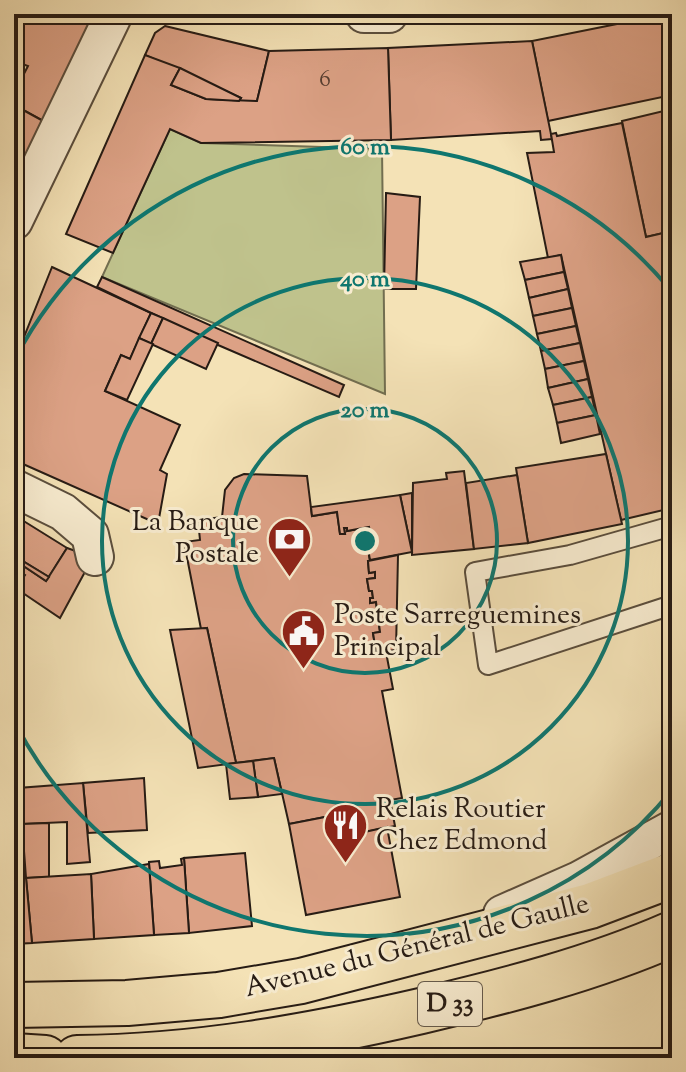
<svg xmlns="http://www.w3.org/2000/svg" width="686" height="1072" viewBox="0 0 686 1072" font-family="'Sorts Mill Goudy',serif">
<rect width="100%" height="100%" fill="#f4e2b6"/>
<filter id="stains"><feTurbulence type="fractalNoise" baseFrequency=".0025" numOctaves="4"/><feColorMatrix values="0 0 0 0 .2 0 0 0 0 .09 0 0 0 0 .02 0 0 0 .5 -.17"/></filter>
<radialGradient id="worn" r=".72"><stop offset=".6" stop-color="#630" stop-opacity="0"/><stop offset="1" stop-color="#630" stop-opacity=".3"/></radialGradient>
<path fill="#bfc28c" stroke="#726e50" stroke-width="2" d="M170 129 201 143 382 149 385 394 102 277Z"/>
<g fill="#dca185" stroke="#261b14" stroke-width="2">
<path d="M18 14H92L93 18 45 122 14 105V93L28 66 14 61V22Z"/>
<path d="M667 14 672 37V95L548 121 532 41Z"/>
<path d="M165 26 269 51 257 101H239L241 98 145 55 155 33Z"/>
<path d="M532 41 552 139 541 140 540 131 391 140 388 48Z"/>
<path d="M388 48 391 140 201 143 170 129 113 253 66 234 145 55 180 68 171 85 206 99 257 101 269 51Z"/>
<path d="M180 68 241 98 239 101 206 99 171 85Z"/>
<path d="M14 105 45 122 14 179Z"/>
<path d="M672 109V231L646 237 622 121Z"/>
<path d="M622 123 646 237 672 231V508L621 520 561 255 548 258 527 153 554 152 551 134 556 133 557 136Z"/>
<path d="M386 193 420 197 416 289H384Z"/>
<path d="M561 255 564 272 525 280 520 262Z"/>
<path d="M52 267 151 313 130 359 121 355 105 391 180 425 160 470 167 474 158 524 14 460V362Z"/>
<path d="M564 272 568 289 529 298 525 280Z"/>
<path d="M102 277 344 385 339 397 218 345 97 287Z"/>
<path d="M568 289 572 308 533 316 529 298Z"/>
<path d="M572 308 576 326 537 334 533 316Z"/>
<path d="M151 313 163 318 151 344 139 338Z"/>
<path d="M163 318 218 343 206 369 151 344Z"/>
<path d="M576 326 580 343 541 351 537 334Z"/>
<path d="M139 338 153 344 127 400 105 391 121 355 130 359Z"/>
<path d="M580 343 584 361 545 369 541 351Z"/>
<path d="M584 361 588 379 548 388 545 369Z"/>
<path d="M588 379 592 397 553 405 548 388Z"/>
<path d="M592 397 596 415 557 423 553 405Z"/>
<path d="M596 415 600 434 561 443 557 423Z"/>
<path d="M606 454 622 524 528 543 516 468Z"/>
<path d="M464 471 474 549 412 555 413 483 447 479 446 473Z"/>
<path d="M244 474 307 476 312 516 337 512 340 534H345L344 528H347V531L369 527 374 548 368 549 370 561H368L369 573 375 572V578L367 579 369 591H372L373 598H370V603L376 602 380 632 373 633 376 652H386L393 689 382 691 402 798 390 800 395 826 360 833 356 811 289 824 274 758 236 763 207 628 201 629 184 542 200 540 198 520 222 517 225 490 234 478Z"/>
<path d="M517 475 528 543 474 549 466 483Z"/>
<path d="M412 493V552L400 495Z"/>
<path d="M400 495 412 552 370 560 368 549 374 548 369 527 347 531V528H344L345 534H340L337 512 312 516 311 507Z"/>
<path d="M14 515 67 548 49 577 21 560 16 569 25 575 19 584 14 581Z"/>
<path d="M67 548 93 557 60 618 14 587V581L19 584 25 575 16 569 19 563 46 581Z"/>
<path d="M398 555 396 650 376 652 373 633 380 632 376 602 370 603V598H373L372 591H369L367 579 375 578V572L369 573 368 561Z"/>
<path d="M21 560 49 577 46 581 19 563Z"/>
<path d="M207 628 236 763 198 768 170 630Z"/>
<path d="M274 758 282 794 258 797 253 761Z"/>
<path d="M253 761 258 797 230 799 226 764Z"/>
<path d="M144 778 147 830 88 833 83 783Z"/>
<path d="M83 783 90 862 67 864V822L22 824 18 788Z"/>
<path d="M356 811 360 833 387 827 400 897 306 915 289 824Z"/>
<path d="M49 823V877L26 878 22 824Z"/>
<path d="M245 853 252 926 189 933 184 858Z"/>
<path d="M184 858 189 933 154 935 149 862 159 861 160 868 182 865 181 859Z"/>
<path d="M149 864 154 935 94 939 91 874Z"/>
<path d="M91 874 94 939 32 943 26 878Z"/>
<path d="M14 878H26L32 943 14 944Z"/>
</g>
<g fill="none" stroke-linecap="round" stroke-linejoin="round">
<defs>
<path id="service" d="M672 526 570 555 475 572 488 665 672 605"/>
<g id="minor">
<path d="M364 14H389"/>
<path d="M14 221 114 14"/>
<path d="M14 488 63 512 90 535 95 557"/>
<path d="M502 914 579 880 672 829"/>
</g>
<g id="primary">
<path d="M14 1005 127 1003 219 995 301 981 590 906 672 875"/>
<path d="M14 1056 45 1058"/>
<path d="M77 1058C194 1057 308 1037 421 1011 506 991 592 969 672 934"/>
</g>
</defs>
<use href="#service" stroke="#5a4d3c" stroke-width="22"/>
<use href="#minor" stroke="#5a4d3c" stroke-width="40"/>
<use href="#primary" stroke="#261b14" stroke-width="48"/>
<use href="#service" stroke="#f8ecd0" stroke-width="18"/>
<use href="#minor" stroke="#f8ecd0" stroke-width="36"/>
<use href="#primary" stroke="#f4e2b6" stroke-width="44"/>
</g>
<g fill="none" stroke="#0f766e" stroke-width="4">
<circle cx="365" cy="541" r="132"/>
<circle cx="365" cy="541" r="263"/>
<path d="M672 790A395 395 0 0 1 15 723M15 359A395 395 0 0 1 672 292"/>
</g>
<defs>
<symbol id="bank-pin" viewBox="-11 -11 22 30"><path d="M0 17L-7.5 6A9.5 9.5 0 1 1 7.5 6Z" fill="#8f2418" stroke="#f8ecd0"/><path d="M-6-4H6V4H-6ZM0-2.3a2.3 2.3 0 1 0 0 4.6a2.3 2.3 0 1 0 0-4.6Z" fill="#fff"/></symbol>
<symbol id="civic-pin" viewBox="-11 -11 22 30"><path d="M0 17L-7.5 6A9.5 9.5 0 1 1 7.5 6Z" fill="#8f2418" stroke="#f8ecd0"/><path d="M-.6-6.5H3V-4.5H.6V-3L4-1V1h2V6H-6V1h2V-1L-.6-3ZM-1.2 2.5V6h2.4V2.5Z" fill="#fff"/></symbol>
<symbol id="restaurant-pin" viewBox="-11 -11 22 30"><path d="M0 17L-7.5 6A9.5 9.5 0 1 1 7.5 6Z" fill="#8f2418" stroke="#f8ecd0"/><path d="M-5-6h1v4h1v-4h1v4h1v-4h1v5L-1.5 .5V6h-2V.5L-5-1ZM5-6V6H3V1.5H1.5Q1.5-4 5-6Z" fill="#fff"/></symbol>
</defs>
<g fill-rule="evenodd">
<use href="#bank-pin" x="264" y="514" width="51" height="69"/>
<use href="#civic-pin" x="278" y="606" width="51" height="69"/>
<use href="#restaurant-pin" x="320" y="800" width="51" height="69"/>
</g>
<g text-anchor="middle" dominant-baseline="central" stroke-width="6" stroke-linejoin="round" paint-order="stroke">
<g font-size="24" fill="#543c30">
<text x="325" y="80">6</text>
</g>
<rect fill="#f8ecd0" stroke="#655a4c" stroke-width="2" x="418" y="982" width="64" height="44" rx="6"/>
<g font-size="26" font-weight="bold" fill="#261b14">
<text x="450" y="1004">D 33</text>
</g>
<g font-size="28" fill="#261b14" stroke="#f8ecd0" text-anchor="start">
<text x="259" y="523" text-anchor="end">La Banque<tspan x="259" dy="32">Postale</tspan></text>
<text x="334" y="616">Poste Sarreguemines<tspan x="334" dy="32">Principal</tspan></text>
<text x="376" y="810">Relais Routier<tspan x="376" dy="32">Chez Edmond</tspan></text>
</g>
<g font-size="28" fill="#261b14" stroke="#f8ecd0">
<text transform="translate(417 947) rotate(-14)">Avenue du Général de Gaulle</text>
</g>
</g>
<circle cx="365" cy="541" r="12" fill="#0f766e" stroke="#f8ecd0" stroke-width="4"/>
<g font-size="24" text-anchor="middle" font-weight="bold" fill="#0f766e" stroke="#f8ecd0" stroke-width="6" stroke-linejoin="round" paint-order="stroke">
<text x="365" y="154">60 m</text>
<text x="365" y="286">40 m</text>
<text x="365" y="417">20 m</text>
</g>
<rect width="686" height="1072" fill="none" stroke="#f4e2b6" stroke-width="48"/>
<rect x="16" y="16" width="654" height="1040" fill="none" stroke="#261b14" stroke-width="4"/>
<rect x="24" y="24" width="638" height="1024" fill="none" stroke="#261b14" stroke-width="2"/>
<rect width="100%" height="100%" filter="url(#stains)"/>
<rect width="100%" height="100%" fill="url(#worn)"/>
</svg>
